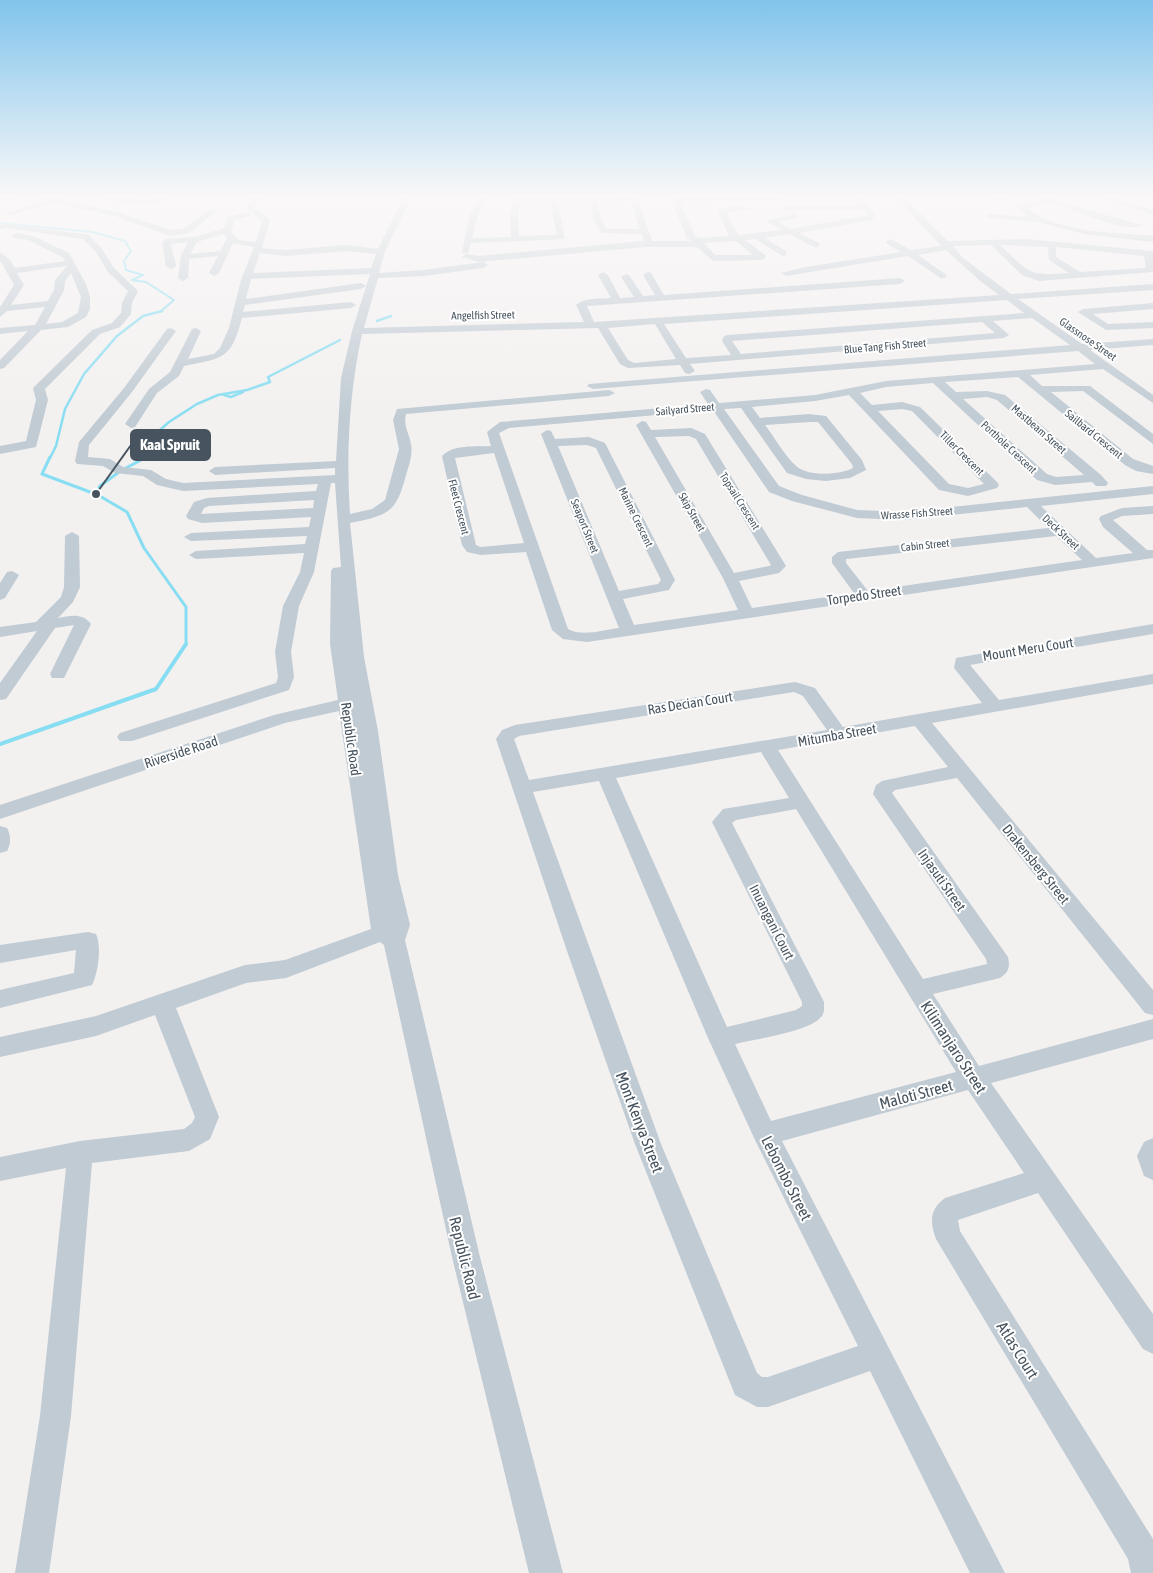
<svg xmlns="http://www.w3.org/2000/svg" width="1153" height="1573" viewBox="0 0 1153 1573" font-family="'Asap Condensed',sans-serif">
<rect width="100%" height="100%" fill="#f3f0f0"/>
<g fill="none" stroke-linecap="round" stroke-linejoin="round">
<path stroke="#87ddf1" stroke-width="2" d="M0 223 92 232 125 241 131 251 124 261 126 270 143 275 132 280 146 282 174 300 160 312"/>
<g stroke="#87ddf1" stroke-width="2.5">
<path d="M377 321 391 316"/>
<path d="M224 395 231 397 243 392"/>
<path d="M50 458 56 446 65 409 84 374 117 336 143 316 162 311"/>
<path d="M140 458V449L144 444 169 422 197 404 218 395 247 390 270 382 268 377 340 340"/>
</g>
<g stroke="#87ddf1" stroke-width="3">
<path d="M50 457 42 474 98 495 127 512 144 548 186 607V645"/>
<path d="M124 469 141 460 140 457"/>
<path d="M96 494 100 486 119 472"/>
</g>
<path stroke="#87ddf1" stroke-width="4" d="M0 744 156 689 186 644"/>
<g fill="#c0cbd3" fill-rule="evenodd">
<path d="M23 197 0 202V198Z"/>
<path d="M36 197 55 198 117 212 171 230 184 229 210 209 217 211 189 233 170 236 115 216 55 203 10 215 6 213 45 200Z"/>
<path d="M100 197 146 200 173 197C159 208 114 207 100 197Z"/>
<path d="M254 197H262L254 207 270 220 262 248 285 250 347 245 378 249 404 197H412L385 251 379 273 424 270 483 262 488 265 483 268 424 276 378 278 364 328 584 322 576 305C585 297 600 299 611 298L598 275 603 272 608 275 620 298 634 297 621 277 626 274 629 275 643 296 655 295 643 275 648 272 651 273 664 295 900 278 905 281 900 284 587 306 594 322 999 295 979 280 946 250 918 255 945 274 947 276 942 279 908 256 786 276 781 273 806 267 901 252 887 244 886 242 890 239 911 250 941 246 896 197H904L947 241 1026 239 1153 251V272L1039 281 1022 275 991 245 953 246 962 257 1011 294 1153 284V290L1018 299 1082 344 1153 339V345L1090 350 1153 395V403L1103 369 1030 375 1042 386H1090L1153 434V444L1083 391 1051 392 1133 459 1153 466V474L1136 471 1125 465 1018 377 945 382 956 392 987 391 1005 395 1101 475 1108 483 1106 486H1096L1092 482 1055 485 1037 480 933 383 886 387 860 393 872 405 902 402 920 407 997 482 999 485 997 488 968 496 939 490 849 395 815 401 752 407 760 418 809 414 826 416 862 460 866 470 850 478 826 481 806 479 787 473 741 408 724 409 779 486 802 495 857 510 904 512 1153 486V494L1041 506 1096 558 1133 553 1103 527 1099 519 1101 516 1122 508 1153 506V514L1122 516 1113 520 1147 550H1153V558L587 642 563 639 552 630 526 552 481 555 467 552 462 545 442 456C453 444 476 447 491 446L487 432 500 422 708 404 700 392 706 389 710 390 719 403 815 395 886 381 1095 364 1078 351 593 389 587 386 589 384 1070 345 1032 318 993 321 1009 335 1004 338 690 364 695 371 689 374 685 373 680 365 628 368 620 364 598 328 362 334C349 393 346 454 350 514L372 509 385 500 399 449 393 420 397 409 609 390 615 393 609 396 406 414C403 425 409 433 411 444 413 454 409 465 406 475 396 513 389 515 350 523L364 657 378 731 398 875 410 925 405 940 480 1257 563 1573H529L452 1257 384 945 380 942 286 978 246 983 176 1008 219 1117 210 1139 189 1151 92 1163 71 1416 49 1573H15L40 1416 66 1168 0 1181V1157L80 1141 184 1129 192 1123 195 1117 155 1015 96 1036 0 1057V1037L96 1016 245 965 285 960 371 929 339 711 285 723 0 819V805L274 715 338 700 330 644 331 571 333 568 341 567 335 483H331L314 572 299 606 291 652 294 677 289 690 132 741H120L117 737 120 733 276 683 278 677 275 652 283 606 300 572 304 553 196 559 189 555 196 551 305 544 307 536 191 541 184 537 191 533 309 527 311 517 202 523 188 519 186 516 194 502 207 498 316 491 318 484 183 491 157 485 143 476 115 473 103 466 77 464 75 461 79 442 124 388 167 329 171 328 176 331 132 392 89 445 88 457 110 459 123 467 151 470 166 479 183 483 335 475V468L215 475 209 471 215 467 336 461 341 378 352 331 370 274 251 279 246 299 361 283 366 286 361 289 245 305 243 312 351 302 356 305 351 308 242 318C231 360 223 358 184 366L179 376 157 393 135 427 131 428 125 424 149 389 170 372 192 329 196 328 201 331 188 359 214 354 220 348 229 328 241 280 254 247 233 243 219 273 214 276 209 273 218 256 189 259 188 278 183 281 178 278 181 255 188 242 171 244 176 266 171 269 166 266 162 242 166 239 196 237 224 228 227 217 247 212 251 214 250 216 234 220 231 233 239 240 256 242 262 221 246 208ZM223 234 227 238 220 251 190 254 197 242ZM1000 245 1048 247 1049 260 1069 273C1027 276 1030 273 1000 245ZM1056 247 1144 256 1146 268 1080 272 1056 257ZM347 251 376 254 371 268 253 273 260 253 285 256ZM1007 300 1024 313 728 335 724 336 722 341 731 355 686 358 664 324ZM982 322 995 333 741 354 732 341ZM655 324 676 359 634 363 628 360 608 328ZM987 397 997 400 1084 475 1056 477 1047 474 963 399ZM902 409 912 411 984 484 968 488 949 484 878 411ZM713 410 769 492 792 501 857 518 904 520 1027 507 1048 528 838 552 832 557V563L854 593 752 608 739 581 779 573 786 566 705 434 691 428 651 430 646 422 642 421 636 425 723 578 738 610 634 625 623 599 669 590 675 580 605 443 589 437 555 439 551 431 547 430 541 434 619 628C604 630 582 637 568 629L499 433 509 428ZM809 422H818L852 464 853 468C840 475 808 477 796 466 784 455 775 438 765 425ZM689 436 696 439 771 565 769 566 734 573 655 437ZM587 445 596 448 661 580 658 584 619 591 558 446ZM494 453 524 543 481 547 476 545 455 458ZM314 500 313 508 201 514 204 508 209 506ZM1056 536 1082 560 868 591 846 563V559Z"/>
<path d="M478 197H486L477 218 472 238 511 237 510 214 513 201 517 199 637 197 652 241H692L687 238 672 201 681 197H810L806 199 680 202 695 236 700 238 729 236 718 211C724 207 744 205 750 209L727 213 738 235 782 230 766 221 794 214 798 216 797 218 778 222 791 229 868 215 863 209 785 210 784 208 788 206 859 205 852 197H860L876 215 871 220 799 233 819 243 820 245 816 248 789 234 765 238 786 251V255L783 256 755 239 745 240 765 255 766 257 762 260 713 261 697 247H645L479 262 462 257 466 254 479 256 644 241 642 234 602 233 594 221 590 202 558 203 565 239 471 243 468 253H462L469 218ZM631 201 640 229H607L602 221 597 202ZM520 203H550L557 235 519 236 518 214ZM736 241 753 255H715L704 243Z"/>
<path d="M966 197H977L969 200Z"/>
<path d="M988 197H1001L1005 199 1001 201Z"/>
<path d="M1048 197H1058L1053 200 1142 225C1128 236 1065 204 1046 203 1041 203 1032 207 1028 209 1062 234 1113 232 1153 236V242L1084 234 1038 222 991 218 987 216 991 214 1028 217 1020 210 1022 205Z"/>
<path d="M1099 197H1110L1153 210V215Z"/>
<path d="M1144 197H1153V200L1145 199Z"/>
<path d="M8 224 89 235 102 249 114 268 138 291 132 303 131 314 120 327 100 334 45 389 48 400 36 447 0 454V446L26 441 36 400 33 388 35 386 92 330 112 323 121 313 122 303 128 291 108 272 96 252 83 239 8 228 0 229V225Z"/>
<path d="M16 233 33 236 69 253 86 284 90 297V309L86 317 68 327 41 330 4 368 0 369V360L28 331 0 334V328L35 325 45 307 7 311 0 317V307L14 285 0 260V252L10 260 15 268 65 261 62 257 28 240 13 238 12 236ZM67 266 55 280 54 290 48 301 11 305 24 285 17 273ZM71 273 81 297 78 313 62 322 46 324 64 290 65 281Z"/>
<path d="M1153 303V309L1093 314 1108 324 1153 322V328L1106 330 1078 312 1083 309Z"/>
<path d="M72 532 79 536 80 587 73 602 58 618C70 616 82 612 91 624L64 678H52L50 674 74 625 55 628 6 699 0 700V683L37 631 0 637V627L36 622 61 597 64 587 65 536Z"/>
<path d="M12 571 19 575 5 598 0 600V583L7 572Z"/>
<path d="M1153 624V634L970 665 999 700 1153 674V684L932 723 1153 990V1015L1145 1013 957 778 895 790 892 793 1008 957C1010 968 1009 972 1000 978L933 994 979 1066 1153 1019V1039L991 1083 1153 1314V1354L1143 1349 1038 1193 958 1220 960 1231 1153 1539V1573H1131L1128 1559 936 1239C930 1222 929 1210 945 1198L1024 1173 968 1090 782 1141 1005 1573H970L870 1371 768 1407H757L735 1395 635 1144 567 951 496 739 502 730 515 725 795 682 815 688 843 727 982 703 954 668 956 658ZM794 692 803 696 827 730 529 780 514 739 519 736ZM915 726 948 767 882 781 876 785 873 794 986 959 987 964 923 979 778 750ZM761 752 789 798 723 809 712 822 802 1002V1006L796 1010 727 1027 616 778ZM599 781 708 1038 756 1142 858 1346 768 1377H762L757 1373 661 1144 533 792ZM796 809 956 1072 771 1121 735 1044C754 1039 809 1032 821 1017 825 1013 824 1007 824 1002L732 823 736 820Z"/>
<path d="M0 826 7 828C11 835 11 844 7 851L0 853Z"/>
<path d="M88 932 96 934C102 946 98 974 92 985L0 1008V990L74 973 76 950 0 963V945Z"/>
<path d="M1153 1138V1180L1144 1176 1137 1156 1144 1142Z"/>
</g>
</g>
<linearGradient id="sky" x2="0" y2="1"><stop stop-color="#81c4ec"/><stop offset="0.47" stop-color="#faf8f8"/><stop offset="1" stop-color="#faf8f8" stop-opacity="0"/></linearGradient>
<rect width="1153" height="417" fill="url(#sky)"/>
<g text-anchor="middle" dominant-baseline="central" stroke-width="4" stroke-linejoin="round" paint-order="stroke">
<g font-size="11" fill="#47545f" stroke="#fff">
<text transform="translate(483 315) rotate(-1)">Angelfish Street</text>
<text transform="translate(1088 339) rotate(35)">Glassnose Street</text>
<text transform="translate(885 346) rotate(-5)">Blue Tang Fish Street</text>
<text transform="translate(685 409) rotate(-5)">Sailyard Street</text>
<text transform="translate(1039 429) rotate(41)">Mastbeam Street</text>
<text transform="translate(1094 434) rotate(39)">Sailbard Crescent</text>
<text transform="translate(1009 447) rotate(43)">Porthole Crescent</text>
<text transform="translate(962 453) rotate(45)">Tiller Crescent</text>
<text transform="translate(740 501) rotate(58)">Topsail Crescent</text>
<text transform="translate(459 507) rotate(76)">Fleet Crescent</text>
<text transform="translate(692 512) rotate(60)">Skip Street</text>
<text transform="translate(917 513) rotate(-4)">Wrasse Fish Street</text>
<text transform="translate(636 517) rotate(64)">Marine Crescent</text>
<text transform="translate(585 526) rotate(68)">Seaport Street</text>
<text transform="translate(1061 532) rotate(43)">Deck Street</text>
<text transform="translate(925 545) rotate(-6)">Cabin Street</text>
</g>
<g font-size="14" fill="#47545f" stroke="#fff">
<text transform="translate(864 595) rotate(-8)">Torpedo Street</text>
<text transform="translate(1028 649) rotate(-9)">Mount Meru Court</text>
<text transform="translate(690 703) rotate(-9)">Ras Decian Court</text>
<text transform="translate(837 735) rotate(-10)">Mitumba Street</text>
<text transform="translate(351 739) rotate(82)">Republic Road</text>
<text transform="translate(181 752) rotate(-18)">Riverside Road</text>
<text transform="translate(1036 864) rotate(51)">Drakensberg Street</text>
<text transform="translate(942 880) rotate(55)">Injasuti Street</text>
<text transform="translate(772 922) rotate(63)">Inuangani Court</text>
</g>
<g font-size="16" fill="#47545f" stroke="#fff">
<text transform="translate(954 1047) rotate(57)">Kilimanjaro Street</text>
<text transform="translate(916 1094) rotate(-15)">Maloti Street</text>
<text transform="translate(640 1122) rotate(69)">Mont Kenya Street</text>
<text transform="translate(787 1178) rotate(63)">Lebombo Street</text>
<text transform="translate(465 1258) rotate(76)">Republic Road</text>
<text transform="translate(1018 1350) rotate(58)">Atlas Court</text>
</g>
</g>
<path fill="none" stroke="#47545f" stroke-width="2" d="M96 494L131 445"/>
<circle fill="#47545f" stroke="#fff" stroke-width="2" cx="96" cy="494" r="5"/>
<rect fill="#47545f" stroke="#47545f" stroke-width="2" x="131" y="430" width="79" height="30" rx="5"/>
<g font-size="15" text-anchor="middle" font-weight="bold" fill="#fff">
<text x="170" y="450">Kaal Spruit</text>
</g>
</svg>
